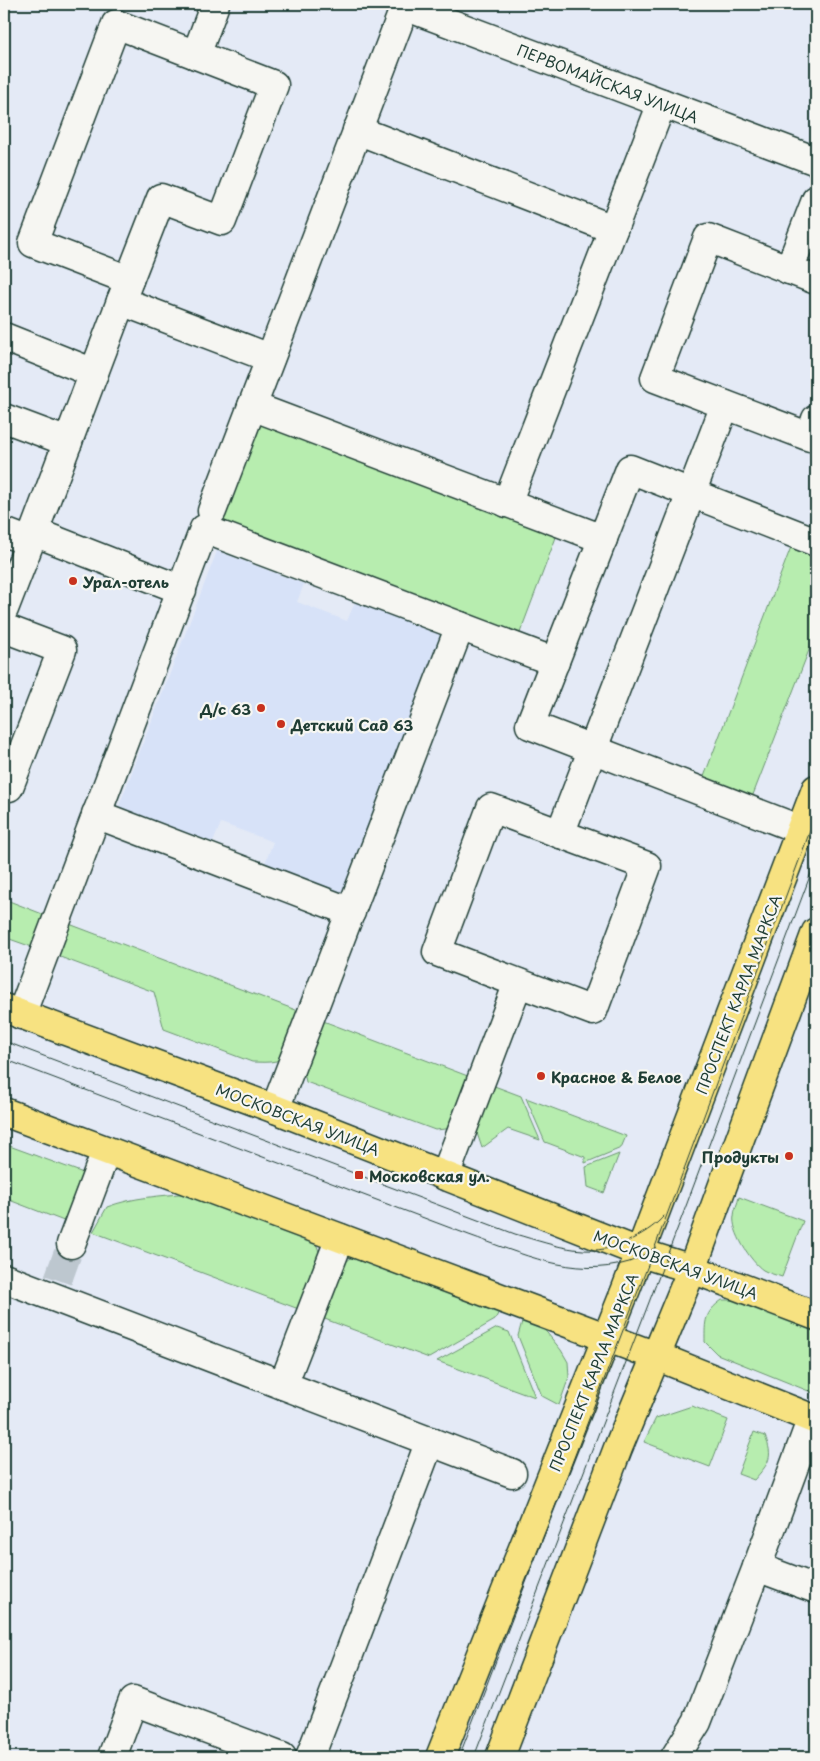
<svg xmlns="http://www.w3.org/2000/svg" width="820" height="1761" viewBox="0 0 820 1761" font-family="'Playpen Sans',sans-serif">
<rect width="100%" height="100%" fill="#e4eaf6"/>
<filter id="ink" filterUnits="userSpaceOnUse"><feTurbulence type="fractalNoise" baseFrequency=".02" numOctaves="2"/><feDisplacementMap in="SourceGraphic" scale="10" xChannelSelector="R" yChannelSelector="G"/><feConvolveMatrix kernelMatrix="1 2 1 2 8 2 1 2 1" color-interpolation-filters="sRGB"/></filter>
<g filter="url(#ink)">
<path fill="#d7e2f8" d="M217 551 304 584 297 602 347 621 355 602 444 636 345 897 264 866 273 842 221 823 211 847 117 811Z"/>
<g fill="#b7edaf" stroke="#6b9572">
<path d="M251 415 558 532 518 638 211 521Z"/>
<path d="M791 547 816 556V632L751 800 702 782Z"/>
<path d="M4 899 45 915 32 947 4 937Z"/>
<path d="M64 922 301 1012C296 1025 289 1056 276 1061 268 1063 260 1062 252 1062L164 1029 154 992 52 954Z"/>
<path d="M318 1019 473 1078 456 1124 446 1129 435 1130 306 1082 304 1072Z"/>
<path d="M489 1084 521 1096 540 1140 508 1129 482 1148 476 1130Z"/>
<path d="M526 1098 626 1136 621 1148 585 1163V1157L545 1142Z"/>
<path d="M4 1144 86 1174 69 1223 4 1198Z"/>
<path d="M619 1154 604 1193 588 1187 586 1167Z"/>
<path d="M189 1193 309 1238 317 1246 320 1254 304 1311 93 1232 107 1207C133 1197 161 1196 189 1193Z"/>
<path d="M739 1197 803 1221 782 1277C776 1275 768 1273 763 1270 751 1262 731 1231 734 1216 734 1210 738 1203 739 1197Z"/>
<path d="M359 1257 500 1309 495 1320 429 1358 322 1318 343 1264 351 1258Z"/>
<path d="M722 1300H735L816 1331V1394L717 1354 705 1342C705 1321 704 1313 722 1300Z"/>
<path d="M523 1318 543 1328 561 1350 568 1362 569 1377 559 1405 542 1396 518 1336Z"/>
<path d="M497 1328 509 1332 535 1397 437 1361Z"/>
<path d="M692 1406 728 1420 710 1467 644 1442 656 1418Z"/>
<path d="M754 1432 765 1436C774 1458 769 1463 754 1480L738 1474Z"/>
</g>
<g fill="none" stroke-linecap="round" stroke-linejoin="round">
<path stroke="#bdc7cf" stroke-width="28" stroke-dasharray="28 14" stroke-linecap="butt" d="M58 1280 71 1244"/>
<defs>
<g id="minor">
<path d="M399 4 816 161"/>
<path d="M116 24 274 85 222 221 161 198 129 280 33 243Z"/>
<path d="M196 55 215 4"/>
<path d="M357 130 613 229"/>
<path d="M789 270 816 200"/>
<path d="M816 280 708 238 655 378 810 437 816 419"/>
<path d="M121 301 270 358"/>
<path d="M4 337 94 373"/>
<path d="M252 406 603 539"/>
<path d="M4 418 68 442"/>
<path d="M507 503 662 103"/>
<path d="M212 511 405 6"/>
<path d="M4 532 30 542 4 609"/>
<path d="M34 532 182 590"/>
<path d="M30 542 129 280"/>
<path d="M4 628 62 650 9 787 4 785"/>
<path d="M491 808 647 866 593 1011 437 952Z"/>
<path d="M96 814 351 912"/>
<path d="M801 830 530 725 630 469 816 542"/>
<path d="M560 834 725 405"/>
<path d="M21 1015 204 529 555 662"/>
<path d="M275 1109 460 626"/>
<path d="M445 1176 518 983"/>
<path d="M71 1244 106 1151"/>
<path d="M4 1278 512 1473"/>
<path d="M283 1385 340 1238"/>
<path d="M757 1567 816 1589"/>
<path d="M112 1757 133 1701 282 1757"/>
<path d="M310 1757 430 1441"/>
<path d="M675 1757 697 1722 757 1567 812 1418"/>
</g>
<g id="major">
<path d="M4 1008 275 1109 644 1254 692 1269 816 1316"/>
<path d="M4 1112 656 1356 816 1420"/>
<path d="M440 1757 626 1289 816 789"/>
<path d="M500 1757 618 1448 692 1269 816 932"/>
</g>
</defs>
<use href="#minor" stroke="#1f3d34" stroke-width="31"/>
<use href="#major" stroke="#1f3d34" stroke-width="31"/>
<use href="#minor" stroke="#f6f6f2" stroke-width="28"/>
<use href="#major" stroke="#f7e281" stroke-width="28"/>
<g stroke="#1f3d34" stroke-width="1">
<path d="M4 1041 515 1234C557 1246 595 1262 636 1237 647 1231 656 1225 664 1216"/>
<path d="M4 1059 469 1235C520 1253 574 1279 629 1262 638 1259 648 1252 656 1247"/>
<path d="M459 1757 655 1247 816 815"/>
<path d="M474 1757 683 1214 816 860"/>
</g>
</g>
</g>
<g fill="#c8321e" stroke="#f6f6f2" stroke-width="2">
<circle cx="73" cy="581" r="5"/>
<circle cx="261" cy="708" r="5"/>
<circle cx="281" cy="724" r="5"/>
<circle cx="541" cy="1076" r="5"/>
<circle cx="789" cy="1156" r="5"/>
<rect x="354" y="1170" width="10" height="10" rx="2.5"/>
</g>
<g text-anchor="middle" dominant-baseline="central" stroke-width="4.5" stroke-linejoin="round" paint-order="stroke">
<g font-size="15" fill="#1f3d34" stroke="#f6f6f2">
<text transform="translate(608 83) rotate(21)">ПЕРВОМАЙСКАЯ УЛИЦА</text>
<text transform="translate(738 994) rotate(-69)">ПРОСПЕКТ КАРЛА МАРКСА</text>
<text transform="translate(298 1119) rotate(21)">МОСКОВСКАЯ УЛИЦА</text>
<text transform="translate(676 1264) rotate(20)">МОСКОВСКАЯ УЛИЦА</text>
<text transform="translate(593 1372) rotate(-68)">ПРОСПЕКТ КАРЛА МАРКСА</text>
</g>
<g font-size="15" font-weight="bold" fill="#1f3d34" stroke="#f6f6f2" text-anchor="start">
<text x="83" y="581">Урал-отель</text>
<text x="251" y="708" text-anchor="end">Д/с 63</text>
<text x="291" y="724">Детский Сад 63</text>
<text x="551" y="1076">Красное &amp; Белое</text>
<text x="779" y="1156" text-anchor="end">Продукты</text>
<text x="369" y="1175">Московская ул.</text>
</g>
</g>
<rect width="820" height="1761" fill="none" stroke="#f6f6f2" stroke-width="20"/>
<rect x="10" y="10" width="800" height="1741" fill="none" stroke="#1f3d34" stroke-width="2" filter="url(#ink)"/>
</svg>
